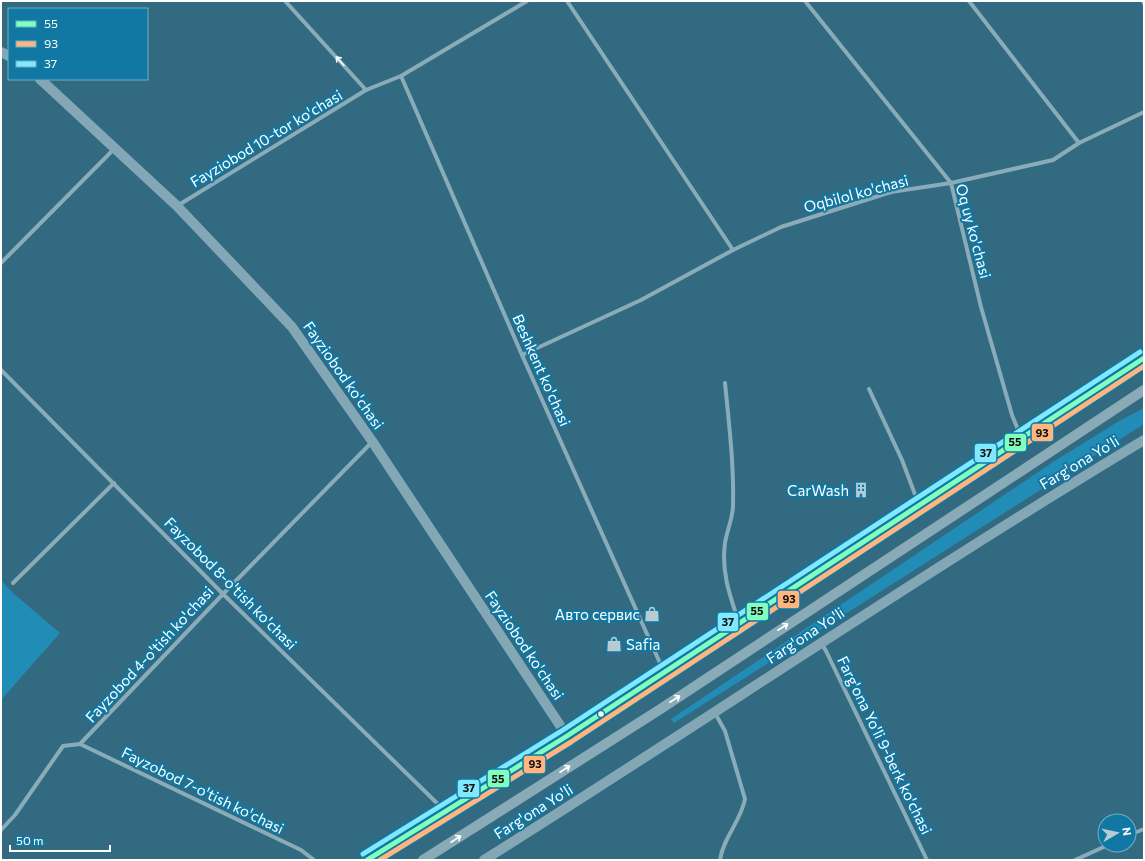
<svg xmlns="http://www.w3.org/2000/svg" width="1145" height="861" viewBox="0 0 1145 861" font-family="Commissioner,sans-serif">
<rect width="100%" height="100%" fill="#316a81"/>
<g fill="#218db7">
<path d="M1144 408V424L674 723 671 719 1053 462 1119 421Z"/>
<path d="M1 580 13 593 60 633 1 700Z"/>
</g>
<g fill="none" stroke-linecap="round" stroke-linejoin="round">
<g stroke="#8aacb9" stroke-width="4">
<path d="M285 1 366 90"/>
<path d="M567 1 733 250"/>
<path d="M805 1 951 183 981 307 1012 415 1021 437"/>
<path d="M969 1 1079 143"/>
<path d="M1143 1 1144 3"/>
<path d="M401 76 522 355 664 672"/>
<path d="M177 206 366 90 401 76 527 1"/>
<path d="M1 263 115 148"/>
<path d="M522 355 641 300 733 250 781 227 891 192 951 183 1053 160 1079 143 1144 112"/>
<path d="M1 370 223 594 445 811"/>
<path d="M725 383C729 424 734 464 733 505 733 518 727 530 725 543 721 572 730 596 739 623"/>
<path d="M869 389 902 460 919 505"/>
<path d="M13 583 114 483"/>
<path d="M822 644 826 651 927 860"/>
<path d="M715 713 725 731 745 799C741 821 723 838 720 860"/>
<path d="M80 744 301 850 314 860"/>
<path d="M1 830 15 815 63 746 80 744 223 594 372 442"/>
<path d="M1129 835 1144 829"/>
<path d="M1075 860 1108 845"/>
</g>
<g stroke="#84a7b6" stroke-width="10">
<path d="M1 52 9 56"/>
<path d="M40 79 177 206 292 327 372 441 567 736"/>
<path d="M484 860C705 721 921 574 1144 440"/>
</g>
<g stroke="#89abb8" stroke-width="10">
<path d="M367 860 567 736 1144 358"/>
<path d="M423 860 659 710 1144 390"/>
</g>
<defs>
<path id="bus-1" d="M367 860 567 736 1144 358"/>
<path id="bus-2" d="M380 860 571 742 1144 366"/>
<path id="bus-3" d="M363 854 563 730 1140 352"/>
</defs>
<use href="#bus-1" stroke="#1078a2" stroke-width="8"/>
<use href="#bus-2" stroke="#1078a2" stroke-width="8"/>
<use href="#bus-3" stroke="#1078a2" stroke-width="8"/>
<use href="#bus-1" stroke="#80ffbe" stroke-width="5"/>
<use href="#bus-2" stroke="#ffb580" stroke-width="5"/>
<use href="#bus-3" stroke="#80e8ff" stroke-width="5"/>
</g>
<defs><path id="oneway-shaft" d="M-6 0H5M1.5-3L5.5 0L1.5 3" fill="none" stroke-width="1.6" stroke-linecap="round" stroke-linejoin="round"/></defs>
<g stroke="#fff">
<use href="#oneway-shaft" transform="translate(340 61) rotate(-132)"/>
<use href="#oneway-shaft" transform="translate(783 627) rotate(-33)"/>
<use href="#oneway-shaft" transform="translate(675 699) rotate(-33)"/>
<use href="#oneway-shaft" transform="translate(565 769) rotate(-33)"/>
<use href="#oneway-shaft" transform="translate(456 839) rotate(-33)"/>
</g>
<defs>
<symbol id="building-bare" viewBox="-9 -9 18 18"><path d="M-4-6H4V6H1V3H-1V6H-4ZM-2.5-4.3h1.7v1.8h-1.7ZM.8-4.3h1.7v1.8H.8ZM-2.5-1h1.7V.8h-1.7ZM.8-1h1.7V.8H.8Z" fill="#b7cbd3" stroke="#1078a2" stroke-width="2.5" paint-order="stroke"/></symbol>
<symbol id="shop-bare" viewBox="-9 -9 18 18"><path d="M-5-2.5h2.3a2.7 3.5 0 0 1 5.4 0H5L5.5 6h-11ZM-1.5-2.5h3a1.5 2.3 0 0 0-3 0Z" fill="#b7cbd3" stroke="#1078a2" stroke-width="2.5" paint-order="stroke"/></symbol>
</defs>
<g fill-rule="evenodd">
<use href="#building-bare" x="850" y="479" width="22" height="22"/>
<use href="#shop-bare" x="641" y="603" width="22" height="22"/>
<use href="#shop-bare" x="603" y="633" width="22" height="22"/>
</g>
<circle fill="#fff" stroke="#1078a2" stroke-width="1.5" cx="601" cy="714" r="3.5"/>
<g text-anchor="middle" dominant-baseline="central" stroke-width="4" stroke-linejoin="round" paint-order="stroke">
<g font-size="15" fill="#fff" stroke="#1078a2">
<text transform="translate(266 138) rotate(-31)">Fayziobod 10-tor ko'chasi</text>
<text transform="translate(856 193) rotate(-15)">Oqbilol ko'chasi</text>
<text transform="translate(974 231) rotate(75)">Oq uy ko'chasi</text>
<text transform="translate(542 370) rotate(66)">Beshkent ko'chasi</text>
<text transform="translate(344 375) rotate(55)">Fayziobod ko'chasi</text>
<text transform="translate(1079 462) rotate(-31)">Farg'ona Yo'li</text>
<text transform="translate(231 583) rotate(45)">Fayzobod 8-o'tish ko'chasi</text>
<text transform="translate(805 635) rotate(-33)">Farg'ona Yo'li</text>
<text transform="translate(525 645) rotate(56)">Fayziobod ko'chasi</text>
<text transform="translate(149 654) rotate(-47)">Fayzobod 4-o'tish ko'chasi</text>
<text transform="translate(885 745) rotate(64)">Farg'ona Yo'li 9-berk ko'chasi</text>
<text transform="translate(203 790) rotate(26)">Fayzobod 7-o'tish ko'chasi</text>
<text transform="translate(533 811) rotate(-32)">Farg'ona Yo'li</text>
</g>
<g font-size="15" fill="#fff" stroke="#1078a2" text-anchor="end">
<text x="849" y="490">CarWash</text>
<text x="640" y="614">Авто сервис</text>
<text x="626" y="644" text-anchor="start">Safia</text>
</g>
</g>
<g stroke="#1078a2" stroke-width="1.5">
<rect x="1031" y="423" width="23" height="19" rx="4" fill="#ffb580"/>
<rect x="1004" y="433" width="23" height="19" rx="4" fill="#80ffbe"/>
<rect x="974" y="443" width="23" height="20" rx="4" fill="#80e8ff"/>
<rect x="777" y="590" width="23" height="19" rx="4" fill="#ffb580"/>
<rect x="746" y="602" width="23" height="19" rx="4" fill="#80ffbe"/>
<rect x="717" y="612" width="22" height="20" rx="4" fill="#80e8ff"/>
<rect x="523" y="755" width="23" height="19" rx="4" fill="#ffb580"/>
<rect x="487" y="769" width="23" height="19" rx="4" fill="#80ffbe"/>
<rect x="457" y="779" width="23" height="19" rx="4" fill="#80e8ff"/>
</g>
<g font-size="11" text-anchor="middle" font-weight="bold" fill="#111">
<text x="1042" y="437">93</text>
<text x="1015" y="446">55</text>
<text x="986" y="457">37</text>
<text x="789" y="603">93</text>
<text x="757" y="615">55</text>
<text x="728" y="626">37</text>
<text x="535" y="768">93</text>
<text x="498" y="783">55</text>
<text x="469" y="792">37</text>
</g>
<rect width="1145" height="861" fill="none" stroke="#ffffff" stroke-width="4"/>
<rect x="8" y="8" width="140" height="72" fill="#1078a2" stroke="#70aec7"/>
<rect x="16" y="21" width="20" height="6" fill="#80ffbe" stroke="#70aec7"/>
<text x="44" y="28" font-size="12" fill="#ffffff">55</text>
<rect x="16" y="41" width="20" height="6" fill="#ffb580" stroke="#70aec7"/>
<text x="44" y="48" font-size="12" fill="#ffffff">93</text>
<rect x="16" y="61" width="20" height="6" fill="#80e8ff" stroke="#70aec7"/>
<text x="44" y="68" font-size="12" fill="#ffffff">37</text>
<g transform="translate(1117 833) rotate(81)"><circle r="19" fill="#1078a2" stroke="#70aec7"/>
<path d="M0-3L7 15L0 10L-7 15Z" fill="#b7cbd3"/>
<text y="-6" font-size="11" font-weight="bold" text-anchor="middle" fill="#ffffff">N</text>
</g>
<path d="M10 845v6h100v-6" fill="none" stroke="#ffffff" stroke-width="2"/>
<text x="16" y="845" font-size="12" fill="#ffffff" stroke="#1078a2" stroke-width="3" paint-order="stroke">50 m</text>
</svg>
